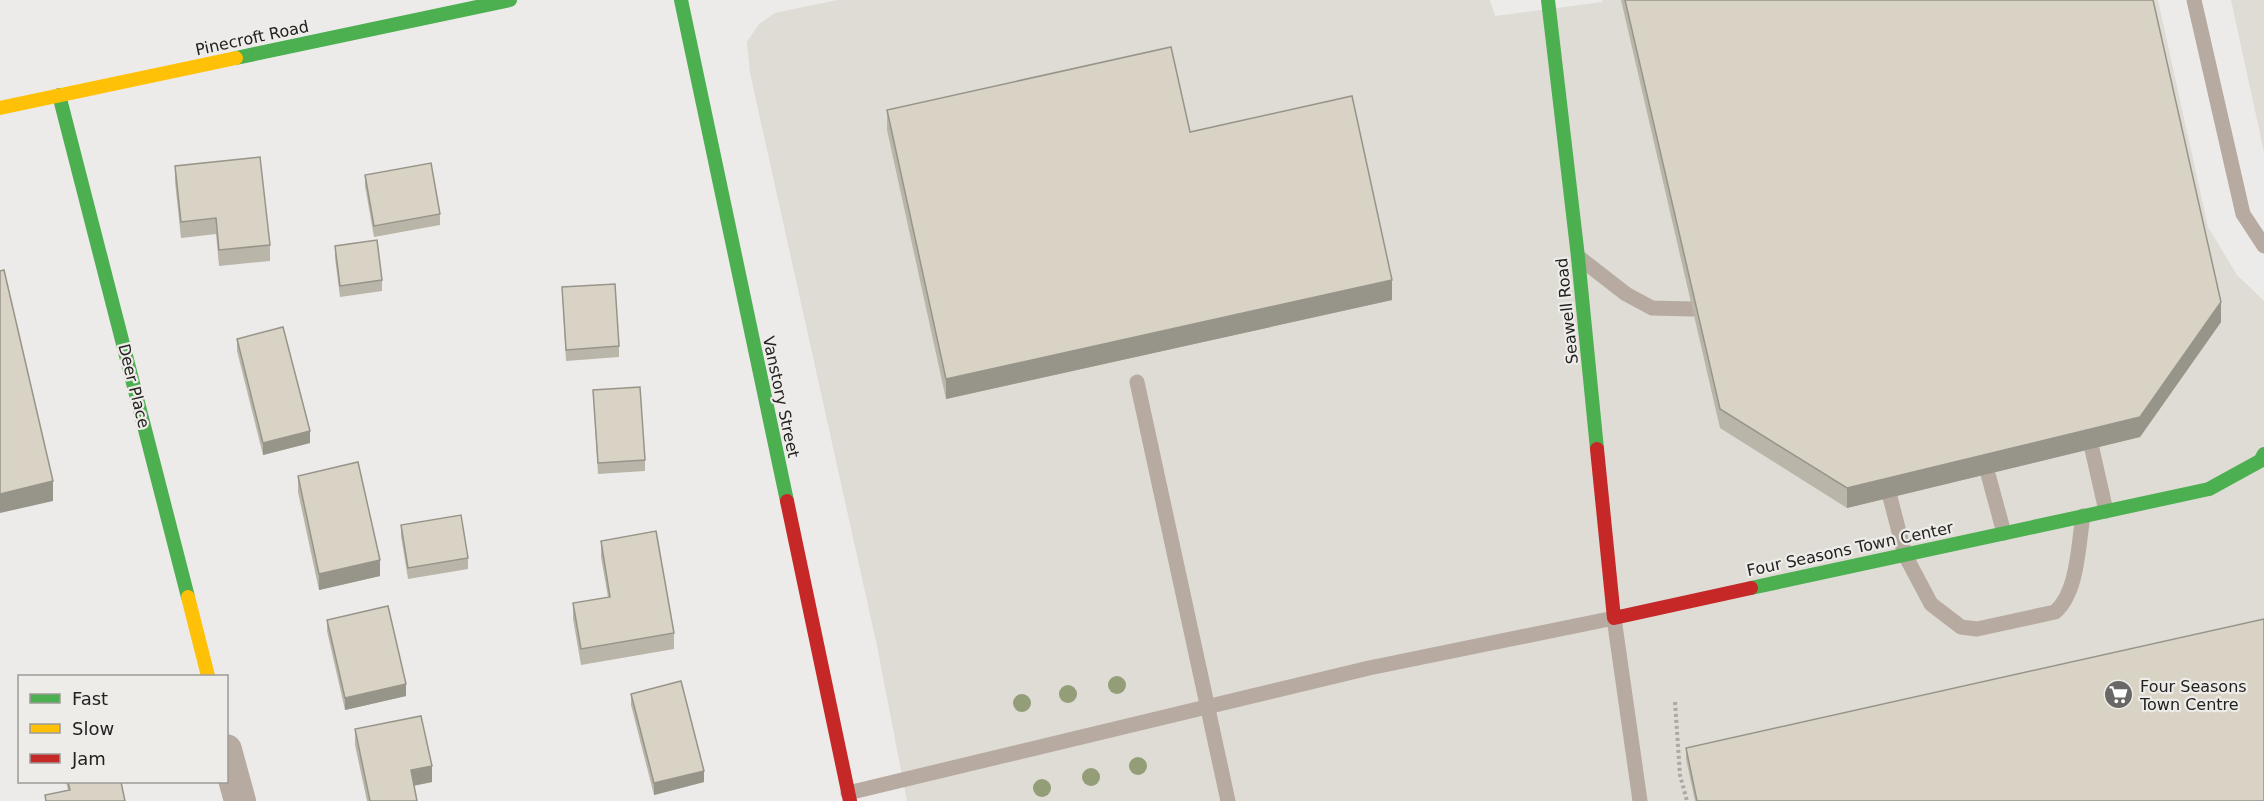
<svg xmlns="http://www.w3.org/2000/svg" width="2264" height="801" viewBox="0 0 2264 801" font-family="'DejaVu Sans',sans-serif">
<rect width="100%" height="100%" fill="#edebe9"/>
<g fill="#dedcd5">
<path d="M837 0H1490L1495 16 1602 2V0H2158L2208 227 2237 275 2264 301V801H907L877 646 750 73 747 42 759 24 775 13Z"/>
<path d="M2231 0H2264V152Z"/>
</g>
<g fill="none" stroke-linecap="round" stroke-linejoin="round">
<path stroke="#b0a7a2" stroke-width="4" stroke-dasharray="3 3" stroke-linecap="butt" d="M1675 702 1680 775 1687 801"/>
<g stroke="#b7aaa1" stroke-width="15">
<path d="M2194 0 2243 214 2264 246"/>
<path d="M1581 259 1626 294 1652 308 1692 309"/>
<path d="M1137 382 1228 801"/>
<path d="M2092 449 2106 511"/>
<path d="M1988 474 2004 533"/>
<path d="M1890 497 1905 555 1931 604 1961 627 1977 629 2055 612C2078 592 2078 546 2083 516"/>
<path d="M848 793 1369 668 1614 618 1640 801"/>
</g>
<path stroke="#b7aaa1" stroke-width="32" d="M226 750 240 801"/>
<g stroke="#4caf50" stroke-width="14">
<path d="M681 0 787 501"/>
<path d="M1548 0 1578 257 1597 449"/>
<path d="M236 58 510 0"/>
<path d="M59 95 188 597"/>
<path d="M1751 588 2209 489 2260 461 2264 454"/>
</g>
<g stroke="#ffc107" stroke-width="14">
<path d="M0 108 236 58"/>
<path d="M188 597 208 676"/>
</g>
<g stroke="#c62828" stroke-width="14">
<path d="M1597 449 1614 618 1751 588"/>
<path d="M787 501 850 801"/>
</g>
</g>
<g fill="#939d77">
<circle cx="1117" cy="685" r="9"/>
<circle cx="1068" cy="694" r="9"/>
<circle cx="1022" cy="703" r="9"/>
<circle cx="1138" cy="766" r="9"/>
<circle cx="1091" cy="777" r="9"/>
<circle cx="1042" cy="788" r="9"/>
</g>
<g fill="#bab5a9">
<path d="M1621 0H2153L2221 322 2140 437 1847 508 1720 428Z"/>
<path d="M887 110 1190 132 1392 300 946 399 887 130Z"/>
<path d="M175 166 270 245V261L219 266 216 234 181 238 175 182Z"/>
<path d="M365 175 440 214V225L374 237 365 186Z"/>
<path d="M335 246 382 280V291L340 297 335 258Z"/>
<path d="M562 287 619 346V357L566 361Z"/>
<path d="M237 339 310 443 263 455 237 351Z"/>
<path d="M593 390 645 460V471L598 474Z"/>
<path d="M298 476 380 576 319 590 298 492Z"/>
<path d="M401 525 468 558V569L408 579 401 536Z"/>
<path d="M601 541 674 633V649L581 665 573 619V603L608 597 601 557Z"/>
<path d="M327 620 406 696 345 710 327 631Z"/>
<path d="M631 694 704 782 654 795 631 705Z"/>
<path d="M355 729 432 782 414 786 417 801H367L355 745Z"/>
<path d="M1686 748 2264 801H1695L1686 759Z"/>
<path d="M66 782H121L125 801H45V795L68 790Z"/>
</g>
<g fill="#97948a">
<path d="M1392 280V300L946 399V379Z"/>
<path d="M2221 302V322L2140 437 1847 508V488Z"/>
<path d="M310 431V443L263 455V443Z"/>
<path d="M53 481V501L0 513V494Z"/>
<path d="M380 560V576L319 590V574Z"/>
<path d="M406 684V696L345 710V698Z"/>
<path d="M432 766V782L411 786V770Z"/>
<path d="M704 771V782L654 795V783Z"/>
</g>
<g fill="#d8d3c5" stroke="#97948a" stroke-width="1.5">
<path d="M1625 0H2153L2221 302 2140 417 1847 488 1720 409Z"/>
<path d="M1171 47 1190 132 1352 96 1392 280 946 379 887 110Z"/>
<path d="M260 157 270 245 219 250 216 218 181 222 175 166Z"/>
<path d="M431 163 440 214 374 226 365 175Z"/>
<path d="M377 240 382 280 340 286 335 246Z"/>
<path d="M4 270 53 481 0 494V271Z"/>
<path d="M615 284 619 346 566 350 562 287Z"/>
<path d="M283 327 310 431 263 443 237 339Z"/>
<path d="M640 387 645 460 598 463 593 390Z"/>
<path d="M358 462 380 560 319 574 298 476Z"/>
<path d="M461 515 468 558 408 568 401 525Z"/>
<path d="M656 531 674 633 581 649 573 603 610 597 601 541Z"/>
<path d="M388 606 406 684 345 698 327 620Z"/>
<path d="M2264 619V801H1697L1686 748Z"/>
<path d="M681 681 704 771 654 783 631 694Z"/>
<path d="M421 716 432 766 411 770 417 801H370L355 729Z"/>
<path d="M68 782H121L125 801H46L45 795 70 790Z"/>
</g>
<defs>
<symbol id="supermarket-disc" viewBox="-11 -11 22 22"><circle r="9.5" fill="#6a6867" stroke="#eeece8"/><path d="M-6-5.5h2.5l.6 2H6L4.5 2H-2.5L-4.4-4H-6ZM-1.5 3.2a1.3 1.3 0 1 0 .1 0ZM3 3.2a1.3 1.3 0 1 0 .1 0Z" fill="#fff"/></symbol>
</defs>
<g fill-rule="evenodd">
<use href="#supermarket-disc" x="2102" y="678" width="33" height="33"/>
</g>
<g text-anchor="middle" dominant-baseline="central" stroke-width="4.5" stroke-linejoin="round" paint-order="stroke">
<g font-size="16" fill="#232221" stroke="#eeece8">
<text transform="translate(252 38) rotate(-12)">Pinecroft Road</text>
<text transform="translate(1567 311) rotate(-96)">Seawell Road</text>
<text transform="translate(134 386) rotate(76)">Deer Place</text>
<text transform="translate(781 397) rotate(78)">Vanstory Street</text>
<text transform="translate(1850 549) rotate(-12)">Four Seasons Town Center</text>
</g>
<g font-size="16" fill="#232221" stroke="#eeece8" text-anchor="start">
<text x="2140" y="686">Four Seasons<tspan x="2140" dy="18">Town Centre</tspan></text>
</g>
</g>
<rect x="18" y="675" width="210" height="108" fill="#eeece8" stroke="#9d9b98" stroke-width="1.5"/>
<rect x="30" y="694" width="30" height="9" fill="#4caf50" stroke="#9d9b98" stroke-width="1.5"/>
<text x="72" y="705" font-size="18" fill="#232221">Fast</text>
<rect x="30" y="724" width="30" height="9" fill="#ffc107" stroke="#9d9b98" stroke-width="1.5"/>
<text x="72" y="735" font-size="18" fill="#232221">Slow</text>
<rect x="30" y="754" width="30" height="9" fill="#c62828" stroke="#9d9b98" stroke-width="1.5"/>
<text x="72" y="765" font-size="18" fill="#232221">Jam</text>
</svg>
